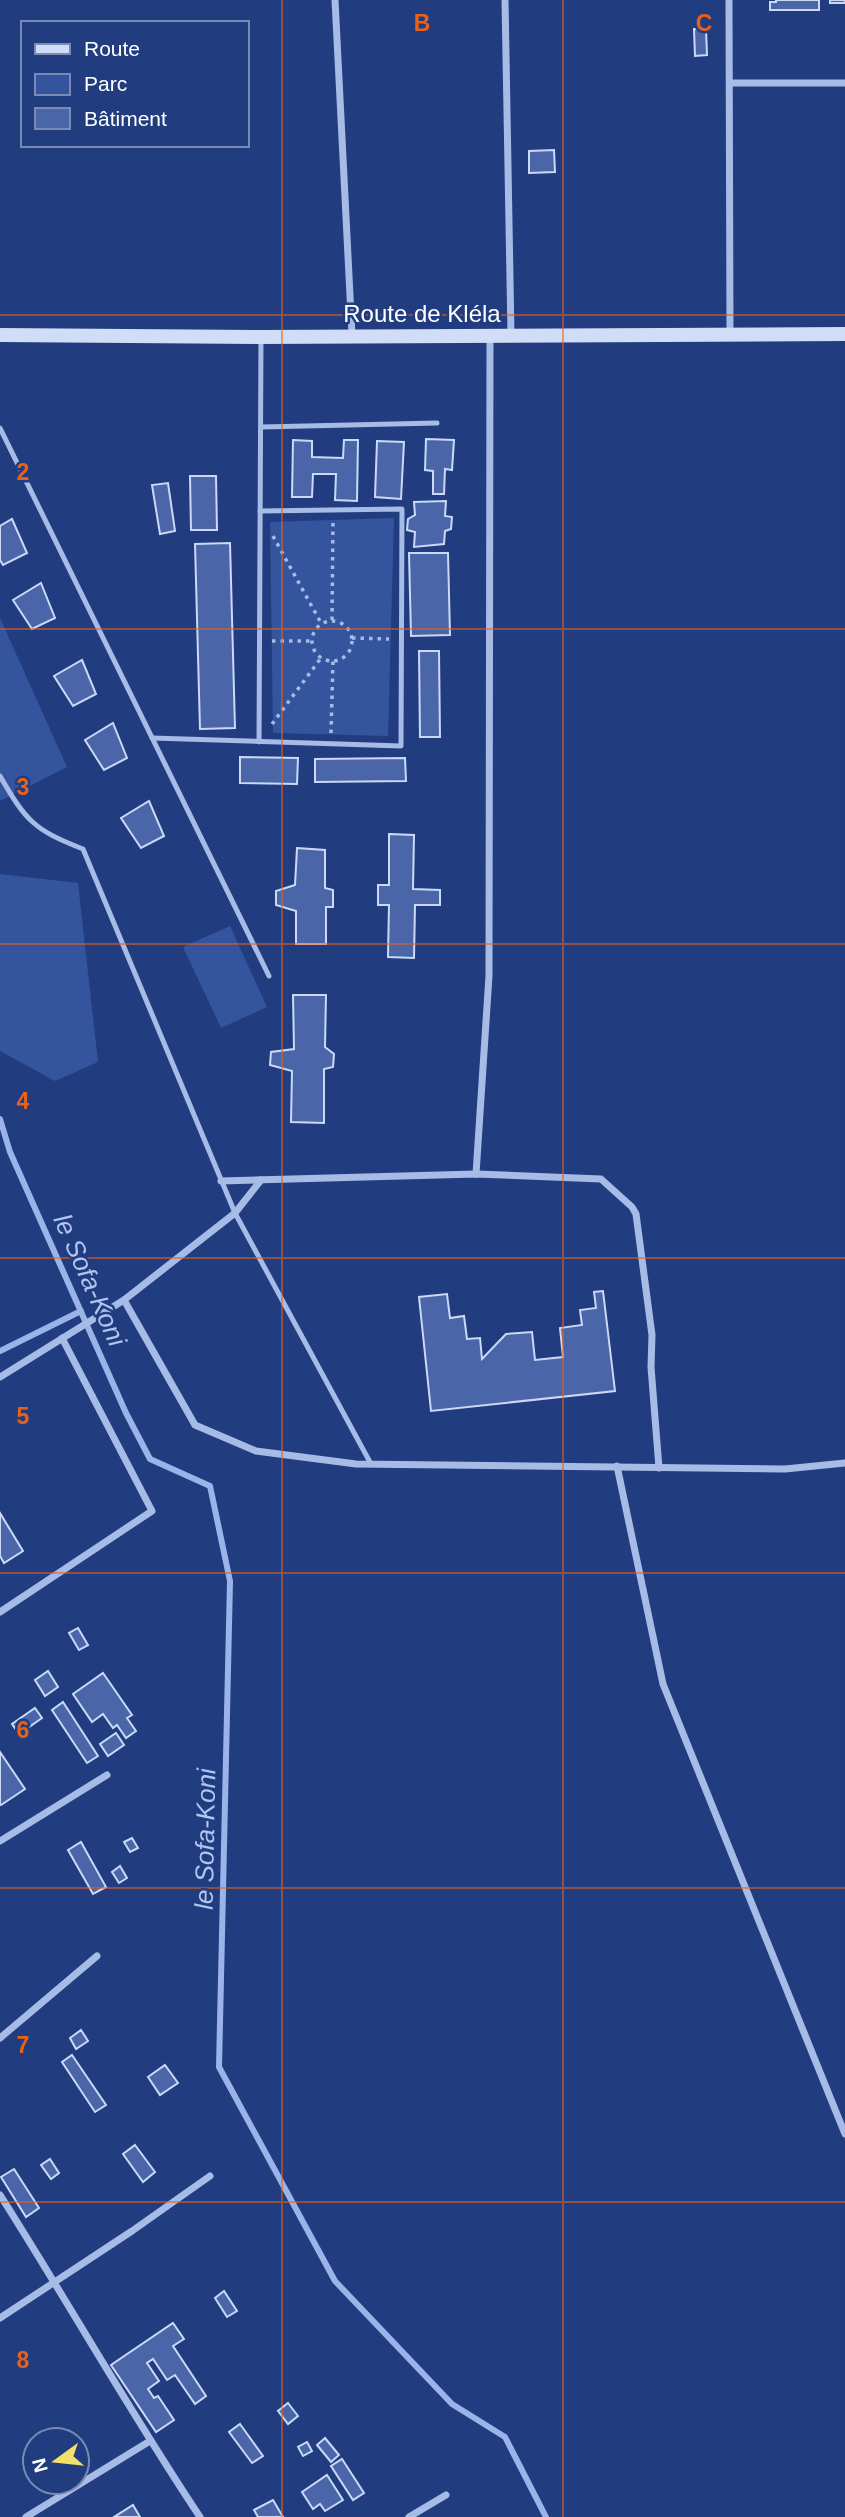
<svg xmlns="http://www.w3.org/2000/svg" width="845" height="2517" viewBox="0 0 845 2517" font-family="Helvetica,sans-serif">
<rect width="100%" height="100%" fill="#213d80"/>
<g fill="#35549e">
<path d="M394 518 388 736 273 733 270 522Z"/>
<path d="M0 618 67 767 0 801Z"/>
<path d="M0 874 78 883 98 1062 55 1081 0 1051Z"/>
<path d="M230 926 267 1007 221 1028 183 947Z"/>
</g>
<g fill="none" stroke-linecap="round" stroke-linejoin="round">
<g stroke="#9bb3e8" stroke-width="6">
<path d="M0 1119 10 1152 126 1413 150 1459 210 1486 230 1581 219 2067 335 2281 452 2404 505 2437 546 2517"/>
<path d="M0 1351 81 1311"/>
</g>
</g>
<g fill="#4a66a9" stroke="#cbd8f6" stroke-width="2">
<path d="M776 0H819V10H770V2H776Z"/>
<rect x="830" y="0" width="15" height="3"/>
<path d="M694 29H706L707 55 695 56Z"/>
<path d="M554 150 555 172 529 173V151Z"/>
<path d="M426 439 454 440 452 470 445 469 444 494H433V471L425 470Z"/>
<path d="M293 440 312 441V457L343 458 344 440H358L357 501 335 500 336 474H313L312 497H292Z"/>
<path d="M377 441 404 442 401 499 375 497Z"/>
<path d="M190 476H216L217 530H191Z"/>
<path d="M168 483 175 531 160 534 152 485Z"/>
<path d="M446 501 445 516 452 517 451 529 445 531 444 544 414 547 415 532 407 530 408 519 415 515 414 502Z"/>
<path d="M12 519 27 553 3 565 0 560V526Z"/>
<path d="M230 543 235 728 200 729 195 544Z"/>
<path d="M409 553H448L450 635 411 636Z"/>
<path d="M41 583 55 618 32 629 13 600Z"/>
<path d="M419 651H439L440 737H420Z"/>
<path d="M82 660 96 694 73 706 54 676Z"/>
<path d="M113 723 127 758 104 770 85 740Z"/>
<path d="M240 757 298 758 297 784 240 783Z"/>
<path d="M405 758 406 781 315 782V759Z"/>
<path d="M149 801 164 836 141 848 121 818Z"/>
<path d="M389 834 414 835 413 889 440 890V905H415L414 958 388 957 389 905H378V885H389Z"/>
<path d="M297 848 325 850V888L333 890V907H326V944H296V911L276 905V891L295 885Z"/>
<path d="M293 995H326L325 1047 334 1054 333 1067 324 1069V1123L291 1122 292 1071 270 1065 271 1052 294 1049Z"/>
<path d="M603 1291 615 1391 431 1411 419 1297 447 1294 450 1318 464 1316 467 1339 480 1338 482 1359 506 1334 532 1332 535 1360 563 1357 560 1328 582 1325 580 1310 596 1308 594 1292Z"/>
<path d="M0 1513 23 1551 4 1563 0 1556Z"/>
<path d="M78 1628 88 1645 79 1650 69 1633Z"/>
<path d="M48 1671 58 1687 45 1696 35 1680Z"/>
<path d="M103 1673 132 1715 127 1718 136 1731 126 1738 117 1725 113 1728 103 1714 92 1722 73 1694Z"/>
<path d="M63 1702 98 1756 87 1763 52 1710Z"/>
<path d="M35 1708 42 1718 19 1734 12 1724Z"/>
<path d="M116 1733 124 1745 108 1756 100 1744Z"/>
<path d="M0 1752 25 1789 1 1805 0 1804Z"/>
<path d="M132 1838 138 1848 130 1852 124 1842Z"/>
<path d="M81 1842 106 1887 93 1894 68 1850Z"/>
<path d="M120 1866 127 1878 119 1883 112 1872Z"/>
<path d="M81 2030 88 2041 76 2049 70 2038Z"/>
<path d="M72 2055 106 2105 95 2112 62 2062Z"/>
<path d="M165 2065 178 2083 160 2095 148 2077Z"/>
<path d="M135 2145 155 2172 143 2182 123 2154Z"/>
<path d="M50 2159 59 2173 51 2179 41 2165Z"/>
<path d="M14 2169 39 2208 26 2217 1 2177Z"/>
<path d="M224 2291 237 2311 227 2317 215 2298Z"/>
<path d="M173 2323 184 2339 173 2346 206 2396 195 2404 175 2375 167 2380 153 2359 147 2363 159 2381 148 2389 154 2398 158 2396 174 2420 156 2432 111 2365Z"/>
<path d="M288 2403 298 2416 288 2424 278 2411Z"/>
<path d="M240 2424 263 2456 252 2463 229 2432Z"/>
<path d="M325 2438 339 2455 331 2462 317 2445Z"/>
<path d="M307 2442 312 2451 303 2456 298 2447Z"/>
<path d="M342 2459 364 2493 353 2500 331 2466Z"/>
<path d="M327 2475 343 2500 325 2511 320 2504 313 2509 302 2492Z"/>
<path d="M273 2500 283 2517H258L254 2510Z"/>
<path d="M133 2505 140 2517H114Z"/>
</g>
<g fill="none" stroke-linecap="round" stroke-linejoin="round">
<g stroke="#a7bbe7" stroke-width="3.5" stroke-dasharray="3.5 5" stroke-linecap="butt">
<path d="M273 536 321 623"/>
<path d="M332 620 333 521"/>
<circle cx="332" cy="641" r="20"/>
<path d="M352 638 389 639"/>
<path d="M272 641H311"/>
<path d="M272 724 321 658"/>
<path d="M331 733 333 661"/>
</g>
<g stroke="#a7bbe7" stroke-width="5">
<path d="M261 427 437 423"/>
<path d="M0 428 269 976"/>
<path d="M152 738 401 746 402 509 260 511"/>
<path d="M259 742 261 337"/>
<path d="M0 776C26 821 34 830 83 849L235 1213 371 1464"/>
</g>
<g stroke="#a7bbe7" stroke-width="7">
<path d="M335 0 352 335"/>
<path d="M505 0 511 335"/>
<path d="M729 0 730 334"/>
<path d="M730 83H845"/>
<path d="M476 1174 489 976 490 335"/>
<path d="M221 1181 476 1174 601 1179 632 1207 636 1214 652 1335 651 1367 659 1468"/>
<path d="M124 1300 195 1425 256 1451 356 1464 785 1469 845 1463"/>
<path d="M0 1377 124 1300 235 1213 261 1180"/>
<path d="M617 1466 663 1684 845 2134"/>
<path d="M0 1612 152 1511 62 1338"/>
<path d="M0 1841 107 1775"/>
<path d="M0 2038 97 1956"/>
<path d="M0 2195C68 2302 130 2412 200 2517"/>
<path d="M0 2318 132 2231 210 2176"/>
<path d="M26 2517 150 2441"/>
<path d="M409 2517 446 2495"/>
</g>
<path stroke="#d1dcf6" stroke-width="14" d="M0 335 261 337 845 334"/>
</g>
<path fill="none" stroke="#e96118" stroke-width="2" stroke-opacity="0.55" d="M282 0V2517M563 0V2517M0 315H845M0 629H845M0 944H845M0 1258H845M0 1573H845M0 1888H845M0 2202H845"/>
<g text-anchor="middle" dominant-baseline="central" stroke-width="5" stroke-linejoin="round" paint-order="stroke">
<g font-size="24" fill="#fff" stroke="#213d80">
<text x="422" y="313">Route de Kléla</text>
</g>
<g font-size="26" font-style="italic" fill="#b2c5ef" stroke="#213d80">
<text transform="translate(90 1280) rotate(66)">le Sofa-Koni</text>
<text transform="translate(205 1839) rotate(-89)">le Sofa-Koni</text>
</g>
</g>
<g font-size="23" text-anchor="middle" font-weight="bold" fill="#e96118" stroke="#213d80" stroke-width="5" stroke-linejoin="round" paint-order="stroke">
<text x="422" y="31">B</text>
<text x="704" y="31">C</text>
<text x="23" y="480">2</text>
<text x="23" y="795">3</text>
<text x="23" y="1109">4</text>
<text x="23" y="1424">5</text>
<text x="23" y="1738">6</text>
<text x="23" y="2053">7</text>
<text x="23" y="2368">8</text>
</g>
<rect x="21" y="21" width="228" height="126" fill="#213d80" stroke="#7a8bb3" stroke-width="2"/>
<rect x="35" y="44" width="35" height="10" fill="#d1dcf6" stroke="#7a8bb3" stroke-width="2"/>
<text x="84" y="56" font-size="21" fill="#ffffff">Route</text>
<rect x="35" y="74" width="35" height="21" fill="#35549e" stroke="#7a8bb3" stroke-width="2"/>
<text x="84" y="91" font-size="21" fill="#ffffff">Parc</text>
<rect x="35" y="108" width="35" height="21" fill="#4a66a9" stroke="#7a8bb3" stroke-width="2"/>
<text x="84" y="126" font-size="21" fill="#ffffff">Bâtiment</text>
<g transform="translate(56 2461) rotate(255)"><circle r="33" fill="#213d80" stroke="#7a8bb3" stroke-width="2"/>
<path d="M0-5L12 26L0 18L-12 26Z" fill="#f3e069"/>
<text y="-10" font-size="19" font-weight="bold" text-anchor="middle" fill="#ffffff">N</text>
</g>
</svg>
